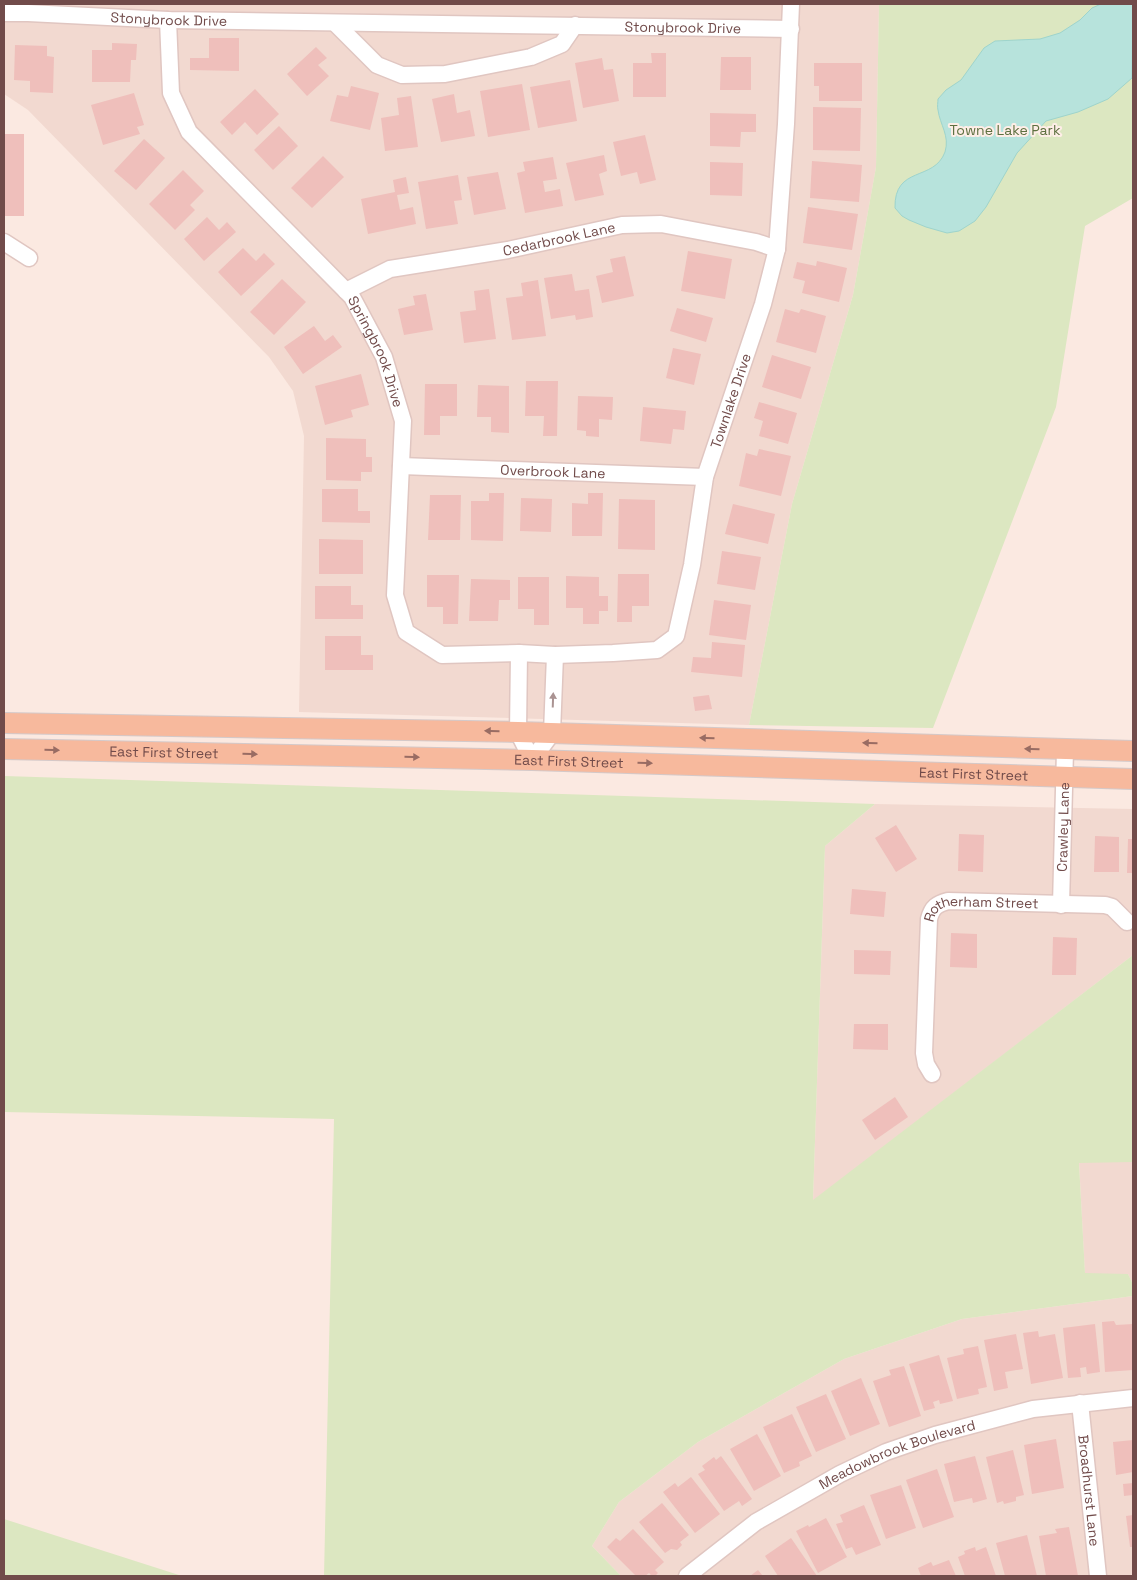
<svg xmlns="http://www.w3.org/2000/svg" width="1137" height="1580" viewBox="0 0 1137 1580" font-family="'Space Grotesk',sans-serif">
<rect width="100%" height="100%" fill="#fbe9e1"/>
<g fill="#f2d9d0">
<path d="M4 4H879L876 167 853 295 792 504 749 725 299 712 304 436 293 391 269 357 28 110 4 94Z"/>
<path d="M875 804 1133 809V955L813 1201 825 846Z"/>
<path d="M1079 1162H1133V1284L1128 1274H1085Z"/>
<path d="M1133 1296V1576H621L592 1546 619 1502 698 1442 844 1359 962 1319Z"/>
</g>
<g fill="#dce7c1">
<path d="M879 4H1133V198L1085 226 1056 407 933 728 749 725 792 504 853 295 876 167Z"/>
<path d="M4 776 875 804 825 846 813 1200 1133 955V1162L1079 1163 1085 1273 1128 1274 1133 1284V1296L962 1319 844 1359 698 1442 619 1502 592 1546 621 1576H324L334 1119 4 1112Z"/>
<path d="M4 1519 182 1576H4Z"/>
</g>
<path fill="#b7e3dc" stroke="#9ed4cc" d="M1101 4H1133L1132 78 1108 99 1078 112 1046 121 1017 153 986 207 975 221 959 231 947 233 926 227 909 220 902 216 895 208C894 165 934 182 945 152 950 136 940 125 938 110 937 107 938 102 938 99L946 90 961 80 984 48 995 41 1040 39 1060 33 1080 20 1092 8Z"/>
<g fill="#efbfbb">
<path d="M209 38H239V71L190 70V58H209Z"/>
<path d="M112 43 137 44 136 60H131L130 82H92V50H112Z"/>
<path d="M15 45 47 46V56L54 57 53 93 30 92V81L14 80Z"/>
<path d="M316 47 327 58 318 65 329 76 307 96 287 74Z"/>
<path d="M651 53H666V97H633V63H652Z"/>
<path d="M721 57H751V90H720Z"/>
<path d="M602 58 604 70 613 69 619 101 583 108 575 63Z"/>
<path d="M814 63H862V101H819V86H814Z"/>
<path d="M570 80 577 121 538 128 530 87Z"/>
<path d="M522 84 530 130 488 137 480 91Z"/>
<path d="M351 86 379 93 370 130 330 121 337 95 348 97Z"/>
<path d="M255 89 279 114 257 135 245 122 232 135 220 122Z"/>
<path d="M134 93 144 125 137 127 140 134 103 145 91 105Z"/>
<path d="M454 94 457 113 470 110 475 136 441 142 432 99Z"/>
<path d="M411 96 418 147 385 151 381 118 399 115 397 98Z"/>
<path d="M813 107 861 108 860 151 813 150Z"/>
<path d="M710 113 756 114V132H741L740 147 710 146Z"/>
<path d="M279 126 298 146 273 170 254 150Z"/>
<rect x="4" y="134" width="20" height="82"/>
<path d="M645 135 656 180 640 184 637 172 621 176 613 142Z"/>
<path d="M144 139 165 158 136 190 114 171Z"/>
<path d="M604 155 607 171 599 174 604 195 575 201 566 163Z"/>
<path d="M323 156 344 177 312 208 291 188Z"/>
<path d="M553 157 557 179 543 181 545 192 560 189 563 206 525 213 517 173 525 171 523 162Z"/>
<path d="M812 161 862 165 859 202 810 198Z"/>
<path d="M710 162 743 163 742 196 710 195Z"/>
<path d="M183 170 204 191 190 205 195 210 175 230 149 204Z"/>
<path d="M498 172 506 209 474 215 467 177Z"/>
<path d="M458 175 462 200 454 201 458 224 426 229 418 182Z"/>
<path d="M406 177 409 193 397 195 400 210 413 207 416 224 368 234 361 199 395 192 393 180Z"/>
<path d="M808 207 858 214 852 250 803 243Z"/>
<path d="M207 217 219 230 227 222 236 232 204 261 184 239Z"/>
<path d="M243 248 256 261 264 253 275 264 241 296 218 272Z"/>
<path d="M688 251 732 259 725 299 681 291Z"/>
<path d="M625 256 634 296 602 303 596 276 613 272 610 259Z"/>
<path d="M817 261 847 268 839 302 802 293 805 281 793 278 797 262 816 266Z"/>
<path d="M572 274 575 291 589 289 593 317 576 320 575 315 551 319 544 278Z"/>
<path d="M282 279 306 302 274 335 250 312Z"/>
<path d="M538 280 546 336 512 340 506 298 523 296 521 283Z"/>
<path d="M489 289 496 339 464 343 460 312 476 310 474 291Z"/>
<path d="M426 294 433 330 404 335 398 309 415 305 413 296Z"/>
<path d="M677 308 713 318 706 342 670 331Z"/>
<path d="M785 309 799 313 801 309 826 316 816 353 776 342Z"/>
<path d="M314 326 325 341 333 335 342 347 303 374 284 347Z"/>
<path d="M673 348 701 354 694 385 666 378Z"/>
<path d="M772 355 811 367 801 399 762 387Z"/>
<path d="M361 374 369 405 351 410 353 417 325 425 315 386Z"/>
<path d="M526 381H558L557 436H543L544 416H525Z"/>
<path d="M425 384H457V416H440V435H424Z"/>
<path d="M478 385 509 386V433L491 432V417H477Z"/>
<path d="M578 396 613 397 612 420 599 419V437L586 436V431L577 430Z"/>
<path d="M759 402 797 413 788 444 759 436 763 421 754 418Z"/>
<path d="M643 407 686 411 684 430 673 429 671 444 640 441Z"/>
<path d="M326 438 366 439V457H372V472H361V481L326 480Z"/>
<path d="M759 449 791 456 781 496 739 486 746 453 757 456Z"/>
<path d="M322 489H358V511H370V523L322 522Z"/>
<path d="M489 493H504L503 541 471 540V501H489Z"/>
<path d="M588 493H603L602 536H572V503L588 504Z"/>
<path d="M430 495H461L460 540H428Z"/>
<path d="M521 498 552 499 551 532 520 531Z"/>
<path d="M619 499 655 500V550L618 549Z"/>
<path d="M733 504 775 514 768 544 725 534Z"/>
<path d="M319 539 363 540V574H319Z"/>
<path d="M722 551 761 557 755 590 717 584Z"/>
<path d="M618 574H649V606H632V622H617Z"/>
<path d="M427 575H459L458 624H443V607H427Z"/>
<path d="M566 576 599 577V596H608V611H599V624H583V608H566Z"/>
<path d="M518 577H549V625H534V609H518Z"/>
<path d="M471 579 510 580V600H499L498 621H469Z"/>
<path d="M315 586H351V605H363V619H315Z"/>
<path d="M714 600 751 605 746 640 709 635Z"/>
<path d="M325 636H361V655H373V670H325Z"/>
<path d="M712 642 745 645 742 677 691 672 693 657 711 658Z"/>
<path d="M709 695 712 709 695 711 693 697Z"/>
<path d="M896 825 917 859 896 872 875 838Z"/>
<path d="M959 834 984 835 983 872 958 871Z"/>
<path d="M1095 836 1119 837V872H1094Z"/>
<path d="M1128 839H1133V873H1127Z"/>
<path d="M852 889 886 892 884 917 850 914Z"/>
<path d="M951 933 977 934V968L950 967Z"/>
<path d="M1053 937 1077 938 1076 975H1052Z"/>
<path d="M854 950 891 951 890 975 854 974Z"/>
<path d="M854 1024H888V1050L853 1049Z"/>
<path d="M895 1097 908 1117 875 1140 862 1120Z"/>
<path d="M1114 1321 1116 1325 1133 1324V1370L1105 1372 1102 1322Z"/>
<path d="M1095 1324 1100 1372 1087 1374 1086 1367 1080 1368 1081 1377 1068 1378 1063 1328Z"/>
<path d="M1038 1331 1039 1337 1055 1334 1063 1378 1031 1384 1023 1333Z"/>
<path d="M1016 1334 1023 1369 1005 1372 1008 1388 994 1391 984 1340Z"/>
<path d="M978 1346 987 1387 978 1389 979 1394 957 1399 947 1358 964 1354 963 1349Z"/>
<path d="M939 1355 953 1401 940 1404 939 1400 933 1402 935 1408 924 1411 909 1364Z"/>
<path d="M904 1366 921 1416 889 1427 873 1381 891 1375 889 1370Z"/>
<path d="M861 1378 880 1424 850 1436 831 1391Z"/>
<path d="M826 1394 846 1439 816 1452 796 1407Z"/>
<path d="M792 1414 812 1456 799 1462 800 1466 784 1473 763 1427Z"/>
<path d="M757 1434 781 1476 754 1491 730 1449Z"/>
<path d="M1056 1439 1064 1488 1032 1494 1024 1445Z"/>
<path d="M1133 1440V1472L1116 1475 1113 1442Z"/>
<path d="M1013 1450 1024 1495 1016 1497V1501L1004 1504 1003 1501 997 1503 986 1457Z"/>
<path d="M721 1456 752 1499 742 1506 739 1501 724 1511 698 1474 705 1470 702 1466 714 1457 716 1460Z"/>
<path d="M975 1456 987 1499 973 1503 972 1498 954 1502 944 1464Z"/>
<path d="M937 1469 954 1517 923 1528 906 1480Z"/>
<path d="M691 1477 720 1514 695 1533 663 1492 675 1483 678 1487Z"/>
<path d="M1133 1483V1495L1124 1496 1123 1484Z"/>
<path d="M901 1485 916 1528 886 1539 870 1495Z"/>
<path d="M662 1503 689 1535 680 1542 682 1545 677 1550 671 1549 665 1553 639 1522Z"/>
<path d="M864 1505 881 1545 856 1555 852 1547 846 1549 836 1524 843 1522 840 1515Z"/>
<path d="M1133 1515V1547H1130L1126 1516Z"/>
<path d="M826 1518 847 1557 818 1573 796 1531 808 1525 809 1527Z"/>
<path d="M1069 1527 1078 1576H1046L1039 1536 1057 1533 1055 1529Z"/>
<path d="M633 1529 664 1562 655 1570 658 1573 655 1576H652L649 1573 645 1576H636L607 1547 616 1538 620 1541Z"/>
<path d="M1027 1535 1037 1576H1005L996 1543Z"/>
<path d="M791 1538 817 1576H778L765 1556Z"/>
<path d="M975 1547 976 1551 986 1547 996 1576H965L958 1557 965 1554 964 1551Z"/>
<path d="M949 1560 956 1576H921L918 1568 931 1562 933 1566Z"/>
<path d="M758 1570 763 1576H750Z"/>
</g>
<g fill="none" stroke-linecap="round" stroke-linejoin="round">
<defs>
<g id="minor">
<path id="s1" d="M4 13H28L168 20 791 29"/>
<path id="s2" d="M168 20 171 93 189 132 352 297 384 357 403 421 395 595 406 632 442 655 519 653 555 655 613 653 657 650 676 636 692 565 705 477 763 304 777 249 786 124 791 4"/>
<path d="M335 23 377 65 402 75 445 74 531 57 562 44 575 25"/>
<path d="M4 242 29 258"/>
<path id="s3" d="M346 291 390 269 508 250 622 225 661 224 756 242 777 249"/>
<path id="s4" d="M401 466 705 477"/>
<path d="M519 653 518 732 532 760 552 733 555 655"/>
<path id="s5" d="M1061 905 1065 750"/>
<path id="s6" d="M932 1074 926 1064 924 1053 929 919C932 907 937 904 948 901L1105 905 1112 907 1127 922"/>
<path id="s7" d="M1080 1403 1098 1576"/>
<path id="s8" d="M687 1576 756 1522 840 1474 886 1452 935 1435 1033 1409 1133 1398"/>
</g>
<g id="major">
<path d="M4 723 518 732 1133 751"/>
<path id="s9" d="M4 749 532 760 1133 779"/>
</g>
</defs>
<use href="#minor" stroke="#e0c6c1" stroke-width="19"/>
<use href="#major" stroke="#d4c9c9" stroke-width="22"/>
<use href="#minor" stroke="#fff" stroke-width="16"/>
<use href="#major" stroke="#f7b99d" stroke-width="20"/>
</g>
<defs><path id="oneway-solid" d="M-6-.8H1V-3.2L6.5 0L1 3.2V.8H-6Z" transform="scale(1.25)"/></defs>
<use fill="#aa9392" href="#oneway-solid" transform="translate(553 700) rotate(-88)"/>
<g fill="#996c63">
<use href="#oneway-solid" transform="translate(492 731) rotate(-179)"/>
<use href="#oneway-solid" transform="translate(707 738) rotate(-178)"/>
<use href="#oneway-solid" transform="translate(870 743) rotate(-178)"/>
<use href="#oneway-solid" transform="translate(1032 749) rotate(-178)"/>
<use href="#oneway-solid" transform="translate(52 750) rotate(1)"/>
<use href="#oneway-solid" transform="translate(250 754) rotate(1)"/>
<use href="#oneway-solid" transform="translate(412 757) rotate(1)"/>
<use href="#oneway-solid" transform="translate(645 763) rotate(2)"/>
</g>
<g text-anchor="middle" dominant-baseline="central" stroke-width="4" stroke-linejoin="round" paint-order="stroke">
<g font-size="14" fill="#714b4a" stroke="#feeee7">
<text stroke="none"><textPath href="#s1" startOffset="165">Stonybrook Drive</textPath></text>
<text stroke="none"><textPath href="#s1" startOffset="679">Stonybrook Drive</textPath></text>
<text stroke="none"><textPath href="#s3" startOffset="221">Cedarbrook Lane</textPath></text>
<text stroke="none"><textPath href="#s2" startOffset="408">Springbrook Drive</textPath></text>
<text stroke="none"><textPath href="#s2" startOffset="1219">Townlake Drive</textPath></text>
<text stroke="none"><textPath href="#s4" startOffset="152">Overbrook Lane</textPath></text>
<text stroke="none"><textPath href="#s9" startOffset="160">East First Street</textPath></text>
<text stroke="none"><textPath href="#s9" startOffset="565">East First Street</textPath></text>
<text stroke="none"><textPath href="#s9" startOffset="970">East First Street</textPath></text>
<text stroke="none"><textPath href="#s5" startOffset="78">Crawley Lane</textPath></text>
<text stroke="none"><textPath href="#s6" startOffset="215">Rotherham Street</textPath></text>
<text stroke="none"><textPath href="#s8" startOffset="245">Meadowbrook Boulevard</textPath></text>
<text stroke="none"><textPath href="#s7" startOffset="88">Broadhurst Lane</textPath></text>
</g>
<g font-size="14" fill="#5e7040" stroke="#feeee7">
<text x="1005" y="130">Towne Lake Park</text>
</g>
</g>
<rect width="1137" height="1580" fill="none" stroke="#714b4a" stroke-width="10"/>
</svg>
